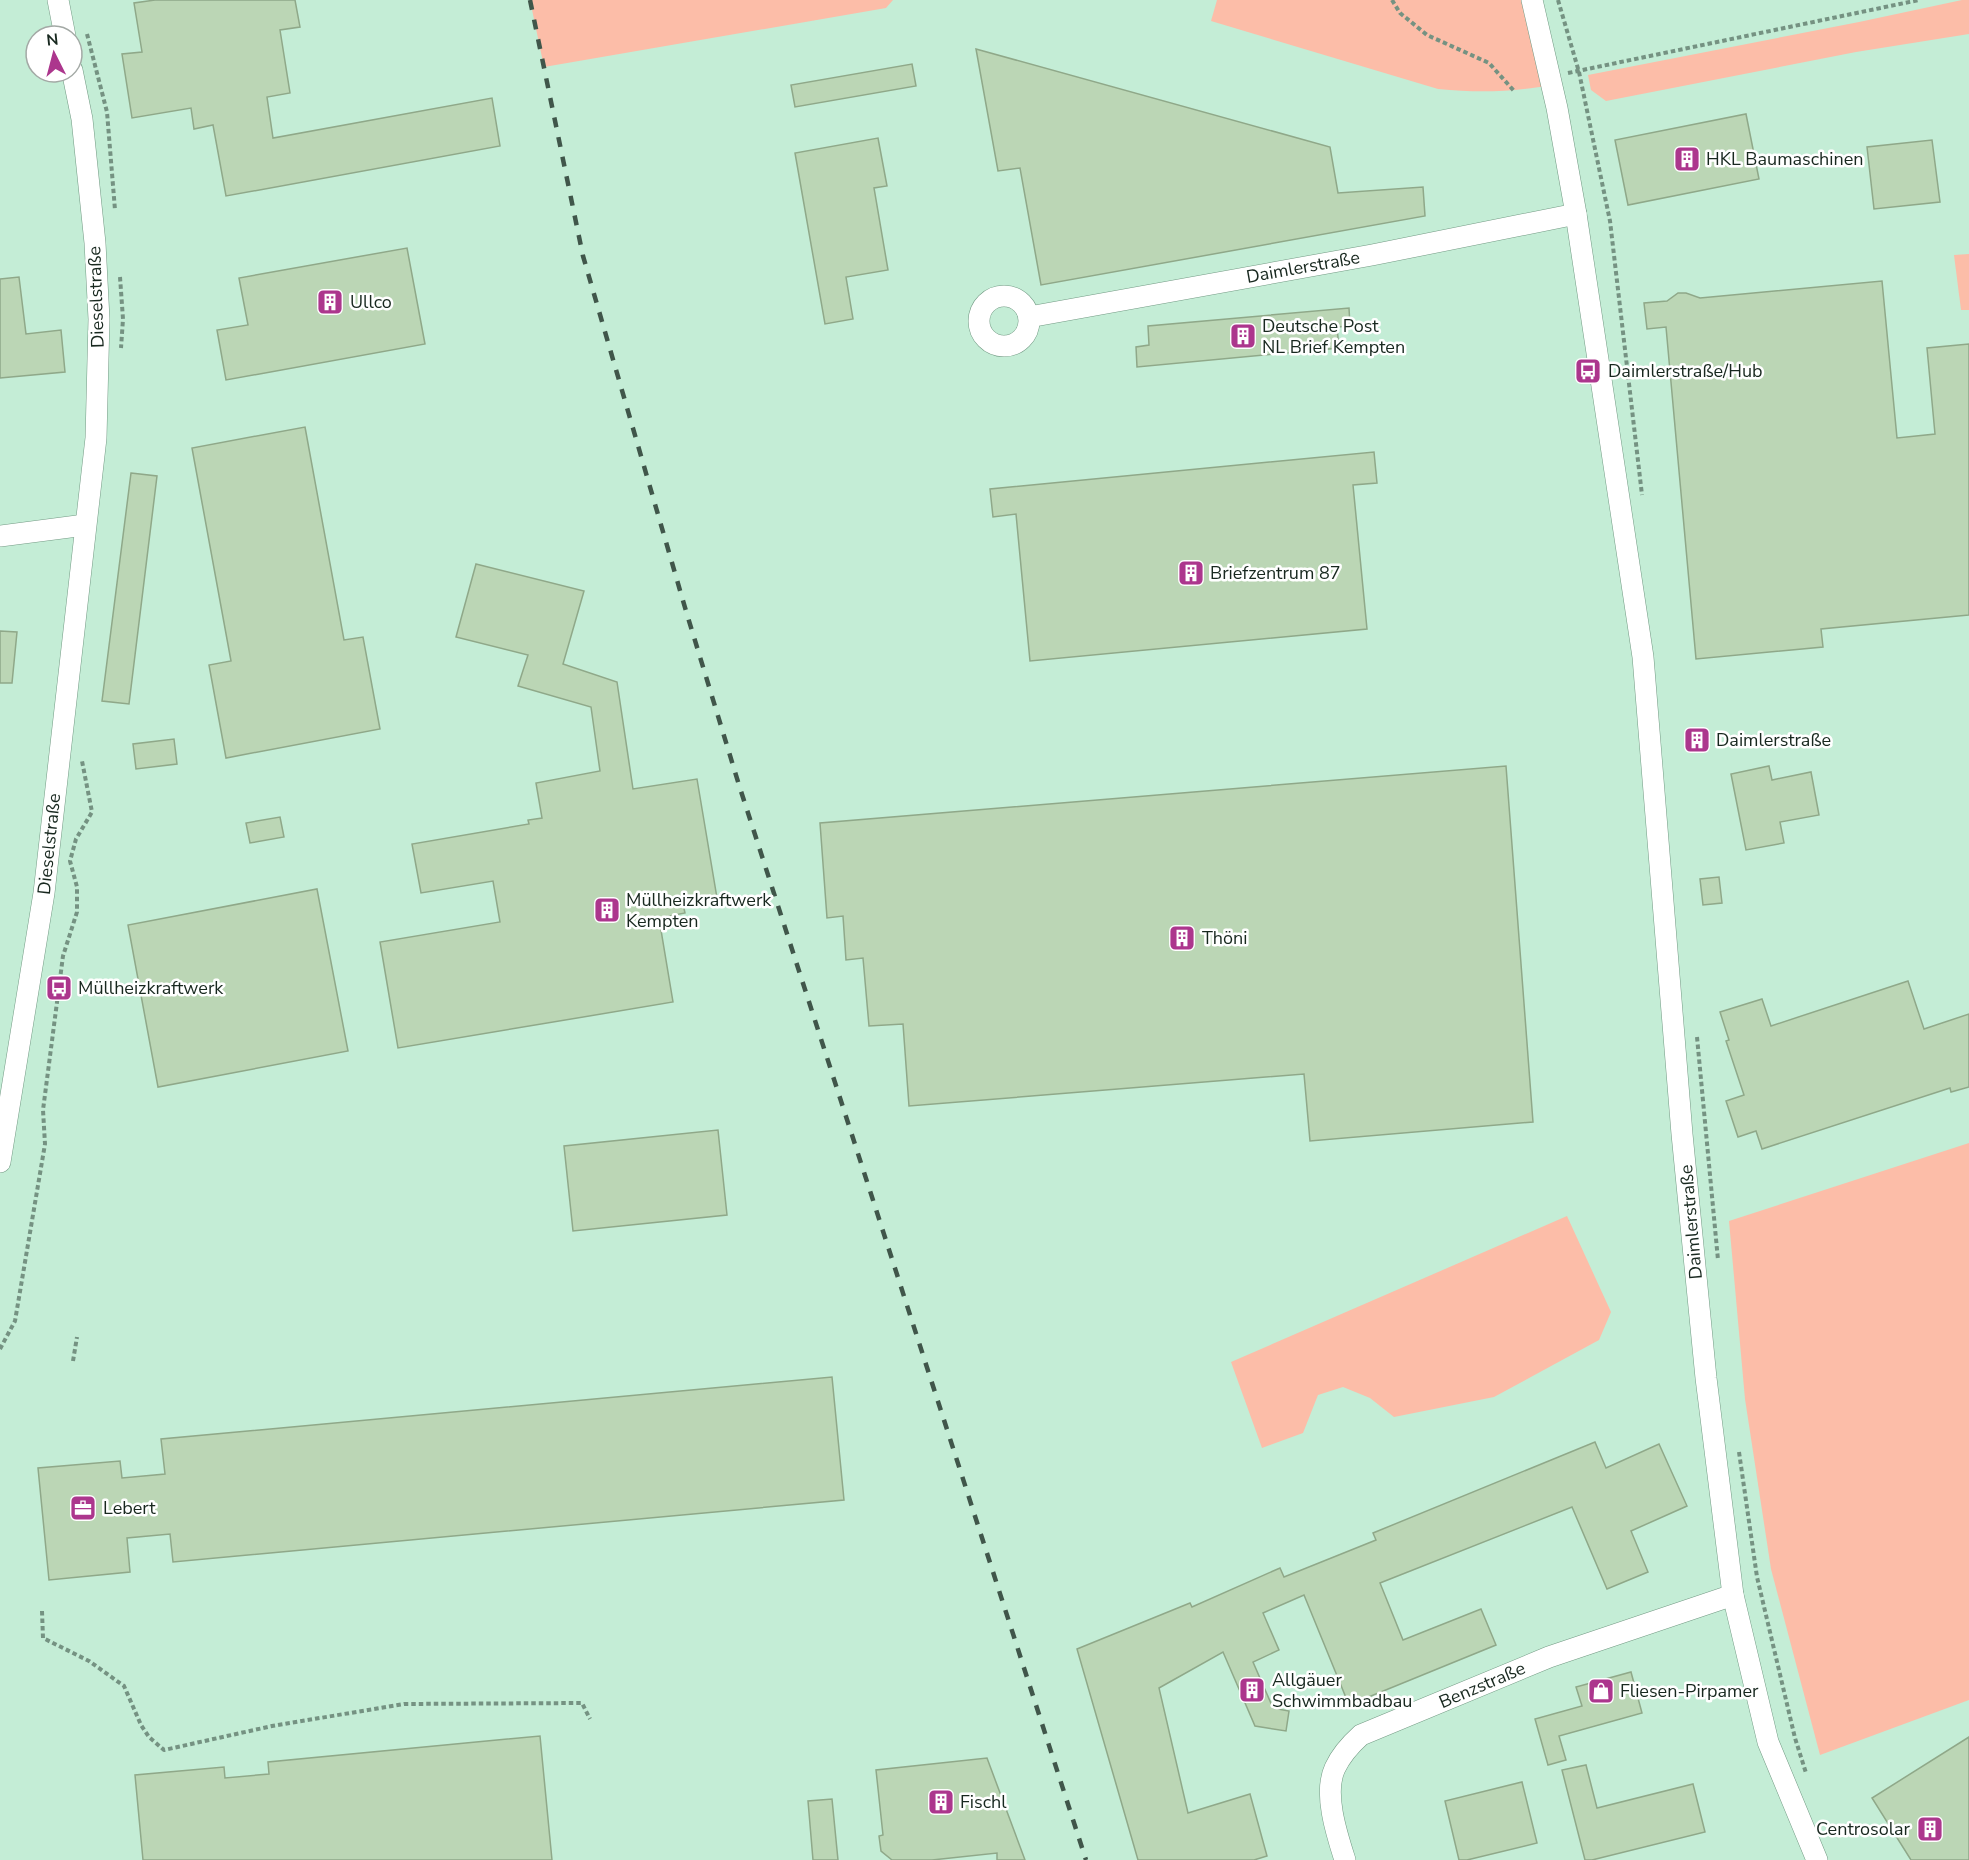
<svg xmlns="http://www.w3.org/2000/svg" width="1969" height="1860" viewBox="0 0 1969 1860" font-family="'Nunito Sans',sans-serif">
<rect width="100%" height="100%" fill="#c4edd6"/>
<g fill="#fcbda8">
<path d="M530 0H893L886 8 544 67Z"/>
<path d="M1217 0H1532L1552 85C1511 92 1480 93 1438 89L1211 21Z"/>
<path d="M1962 0H1969V34L1856 52 1606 101 1591 90 1588 75 1859 22Z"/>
<path d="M1969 254V310H1961L1954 255Z"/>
<path d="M1969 1143V1700L1820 1755 1771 1569 1745 1399 1729 1221Z"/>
<path d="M1567 1216 1611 1312 1599 1340 1494 1397 1394 1417 1370 1398 1343 1387 1318 1395 1303 1433 1262 1448 1231 1362Z"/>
</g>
<g fill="#bbd6b5" stroke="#8fa889" stroke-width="1.5">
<path d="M155 0H295L300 27 280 30 290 93 267 97 273 138 492 98 500 146 226 196 213 125 194 129 191 108 132 118 122 54 142 52 134 3Z"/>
<path d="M976 49 1330 147 1338 193 1423 187 1425 216 1041 285 1020 168 998 171Z"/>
<path d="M912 64 916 86 795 107 791 85Z"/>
<path d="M1746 114 1759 179 1628 205 1615 140Z"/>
<path d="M878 138 887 186 874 188 888 270 846 277 853 319 825 324 795 153Z"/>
<path d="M1932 140 1940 202 1874 209 1867 147Z"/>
<path d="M407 248 425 344 226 380 217 330 248 325 239 278Z"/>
<path d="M19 277 26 334 61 330 65 372 0 378V279Z"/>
<path d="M1882 281 1897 438 1935 434 1927 348 1969 344V615L1821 629 1823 647 1696 659 1666 327 1647 329 1644 303 1667 301 1678 293H1686L1700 298Z"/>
<path d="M1349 308 1350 326 1337 327 1339 348 1137 367 1136 347 1149 345 1148 326Z"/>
<path d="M305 427 344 640 363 637 380 729 226 758 209 665 231 661 192 448Z"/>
<path d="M1374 452 1377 483 1353 485 1367 629 1030 661 1016 514 993 517 990 489Z"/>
<path d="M131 473 157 476 129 704 102 701Z"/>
<path d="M476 564 584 591 563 664 617 682 633 789 697 779 717 898 683 904 685 913 659 918 673 1002 398 1048 380 942 500 922 493 881 421 893 412 844 529 824 528 820 542 818 536 783 600 771 591 707 518 686 528 655 456 637Z"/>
<path d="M0 631 17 632 12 683H0Z"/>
<path d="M174 739 177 764 136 769 133 744Z"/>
<path d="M1506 766 1533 1122 1310 1141 1304 1074 909 1106 903 1024 869 1026 863 958 846 960 843 916 827 918 820 823Z"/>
<path d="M1769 766 1772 780 1811 772 1819 815 1780 822 1784 843 1746 850 1731 774Z"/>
<path d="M280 817 284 837 250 843 246 823Z"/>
<path d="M1719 877 1722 903 1703 905 1700 879Z"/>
<path d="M317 889 348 1051 158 1087 128 925Z"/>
<path d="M1908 981 1924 1029 1969 1014V1087L1951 1092 1950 1088 1762 1149 1756 1131 1738 1137 1726 1101 1744 1095 1726 1041 1729 1040 1720 1012 1762 999 1771 1026Z"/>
<path d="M718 1130 727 1215 573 1231 564 1146Z"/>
<path d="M832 1377 844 1500 173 1562 170 1534 127 1538 130 1572 49 1580 38 1468 120 1461 122 1478 165 1474 161 1439Z"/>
<path d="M1595 1442 1606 1468 1659 1444 1687 1506 1631 1531 1648 1572 1607 1589 1572 1507 1380 1583 1403 1640 1481 1609 1496 1645 1349 1705 1304 1595 1263 1613 1279 1650 1253 1662 1273 1708 1289 1711 1286 1731 1255 1726 1223 1652 1159 1688 1188 1813 1250 1794 1267 1856 1254 1860H1138L1077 1649 1190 1603 1192 1607 1280 1568 1284 1577 1376 1540 1373 1533Z"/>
<path d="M1631 1672 1642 1713 1559 1736 1566 1760 1548 1765 1535 1719 1582 1706 1576 1687Z"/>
<path d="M540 1736 552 1860H143L135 1775 224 1767 225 1778 269 1774 268 1762Z"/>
<path d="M1969 1737V1860H1911L1872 1798Z"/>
<path d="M987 1758 1025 1860H997V1853L932 1860H892L881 1851 879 1836 883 1835 876 1770Z"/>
<path d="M1586 1765 1597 1808 1693 1784 1705 1832 1592 1860H1585L1562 1770Z"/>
<path d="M1522 1782 1537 1843 1467 1860H1459L1445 1801Z"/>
<path d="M832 1799 838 1860H813L808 1801Z"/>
</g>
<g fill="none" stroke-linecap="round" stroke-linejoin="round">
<defs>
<g id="street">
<path d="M58 0 65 36"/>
<path d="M1532 0 1557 108 1576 214 1643 657 1682 1134 1706 1378 1733 1595 1768 1742 1817 1860"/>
<circle cx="1004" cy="321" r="25"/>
<path d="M1029 317 1372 255 1576 214"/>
<path d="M0 536 85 525"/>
<path d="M0 1162 44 893 96 438 99 319 95 243 82 119 72 70"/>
<path d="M1345 1860C1337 1835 1323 1793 1335 1768 1341 1755 1351 1744 1361 1735L1549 1657 1733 1595"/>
</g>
</defs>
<use href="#street" stroke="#739a84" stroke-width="22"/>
<g stroke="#759282" stroke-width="4" stroke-dasharray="4.5 3" stroke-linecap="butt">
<path d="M1392 0 1400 13 1427 35 1489 63 1515 92"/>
<path d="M1558 0 1579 72 1610 221 1642 495"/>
<path d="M87 34 107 112 115 210"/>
<path d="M1568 73 1919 0"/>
<path d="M120 277 123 319 121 348"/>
<path d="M1697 1037 1718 1260"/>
<path d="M0 1349 15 1321 45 1144 43 1110 63 956 77 912V887L70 861 76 839 92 812 82 761"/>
<path d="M73 1361 77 1337"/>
<path d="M1739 1452 1757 1577 1795 1738 1806 1773"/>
<path d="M42 1611 43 1638 89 1661 124 1686 141 1725 149 1737 164 1750 272 1726 404 1704 582 1703 590 1719"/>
</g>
<use href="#street" stroke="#fff" stroke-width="21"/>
<path stroke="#40564a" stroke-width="4.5" stroke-dasharray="10 10" stroke-linecap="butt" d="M530 0 583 256 686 611 739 785 1086 1860"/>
</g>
<defs>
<symbol id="building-square" viewBox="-11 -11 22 22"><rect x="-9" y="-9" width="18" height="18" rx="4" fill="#ac368d" stroke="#fff"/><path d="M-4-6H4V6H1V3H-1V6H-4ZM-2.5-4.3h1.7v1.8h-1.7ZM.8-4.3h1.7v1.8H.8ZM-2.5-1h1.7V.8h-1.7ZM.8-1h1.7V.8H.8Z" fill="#fff"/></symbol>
<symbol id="bus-square" viewBox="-11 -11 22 22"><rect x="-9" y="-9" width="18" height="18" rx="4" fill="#ac368d" stroke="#fff"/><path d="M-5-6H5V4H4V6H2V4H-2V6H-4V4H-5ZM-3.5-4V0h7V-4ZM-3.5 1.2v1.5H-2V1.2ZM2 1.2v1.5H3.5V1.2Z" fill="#fff"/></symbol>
<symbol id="office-square" viewBox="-11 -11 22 22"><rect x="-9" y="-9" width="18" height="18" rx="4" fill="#ac368d" stroke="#fff"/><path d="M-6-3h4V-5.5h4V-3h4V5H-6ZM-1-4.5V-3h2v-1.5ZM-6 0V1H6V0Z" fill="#fff"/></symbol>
<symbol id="shop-square" viewBox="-11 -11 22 22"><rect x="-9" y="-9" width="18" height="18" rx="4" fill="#ac368d" stroke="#fff"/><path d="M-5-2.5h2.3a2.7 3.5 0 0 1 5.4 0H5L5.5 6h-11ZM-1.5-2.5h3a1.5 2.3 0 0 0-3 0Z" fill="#fff"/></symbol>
</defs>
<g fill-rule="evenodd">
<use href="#building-square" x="1672" y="144" width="30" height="30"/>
<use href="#building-square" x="315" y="287" width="30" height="30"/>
<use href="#building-square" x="1228" y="321" width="30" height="30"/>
<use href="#bus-square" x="1573" y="356" width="30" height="30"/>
<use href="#building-square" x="1176" y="558" width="30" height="30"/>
<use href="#building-square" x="1682" y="725" width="30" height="30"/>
<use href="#building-square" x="592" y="895" width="30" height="30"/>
<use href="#building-square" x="1167" y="923" width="30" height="30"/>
<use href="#bus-square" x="44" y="973" width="30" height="30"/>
<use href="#office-square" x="68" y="1493" width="30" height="30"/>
<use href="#building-square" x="1237" y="1675" width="30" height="30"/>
<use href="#shop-square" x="1586" y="1676" width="30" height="30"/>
<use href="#building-square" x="926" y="1787" width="30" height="30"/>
<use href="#building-square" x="1915" y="1814" width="30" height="30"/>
</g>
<g text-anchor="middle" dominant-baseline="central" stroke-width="5" stroke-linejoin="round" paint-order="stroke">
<g font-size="18" fill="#18281f" stroke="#fff" text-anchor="start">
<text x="1706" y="159">HKL Baumaschinen</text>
<text x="350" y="302">Ullco</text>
<text x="1262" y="326">Deutsche Post<tspan x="1262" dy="21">NL Brief Kempten</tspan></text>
<text x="1608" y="371">Daimlerstraße/Hub</text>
<text x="1210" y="573">Briefzentrum 87</text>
<text x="1716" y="740">Daimlerstraße</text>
<text x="626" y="900">Müllheizkraftwerk<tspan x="626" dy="21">Kempten</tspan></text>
<text x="1202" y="938">Thöni</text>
<text x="78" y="988">Müllheizkraftwerk</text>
<text x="103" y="1508">Lebert</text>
<text x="1272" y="1680">Allgäuer<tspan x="1272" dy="21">Schwimmbadbau</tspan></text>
<text x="1620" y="1691">Fliesen-Pirpamer</text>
<text x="960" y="1802">Fischl</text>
<text x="1910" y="1829" text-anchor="end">Centrosolar</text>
</g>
<g font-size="18" fill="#18281f" stroke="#fff">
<text transform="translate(1303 267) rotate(-10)">Daimlerstraße</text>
<text transform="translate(96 297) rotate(-92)">Dieselstraße</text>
<text transform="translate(49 844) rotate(-84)">Dieselstraße</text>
<text transform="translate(1691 1222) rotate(-95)">Daimlerstraße</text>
<text transform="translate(1482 1685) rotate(-23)">Benzstraße</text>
</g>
</g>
<g transform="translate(54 54) rotate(354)"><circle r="28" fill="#ffffff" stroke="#a3a9a5" stroke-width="1.5"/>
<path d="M0-4.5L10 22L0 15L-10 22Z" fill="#ac368d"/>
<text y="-9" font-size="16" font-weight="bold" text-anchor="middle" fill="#18281f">N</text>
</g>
</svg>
